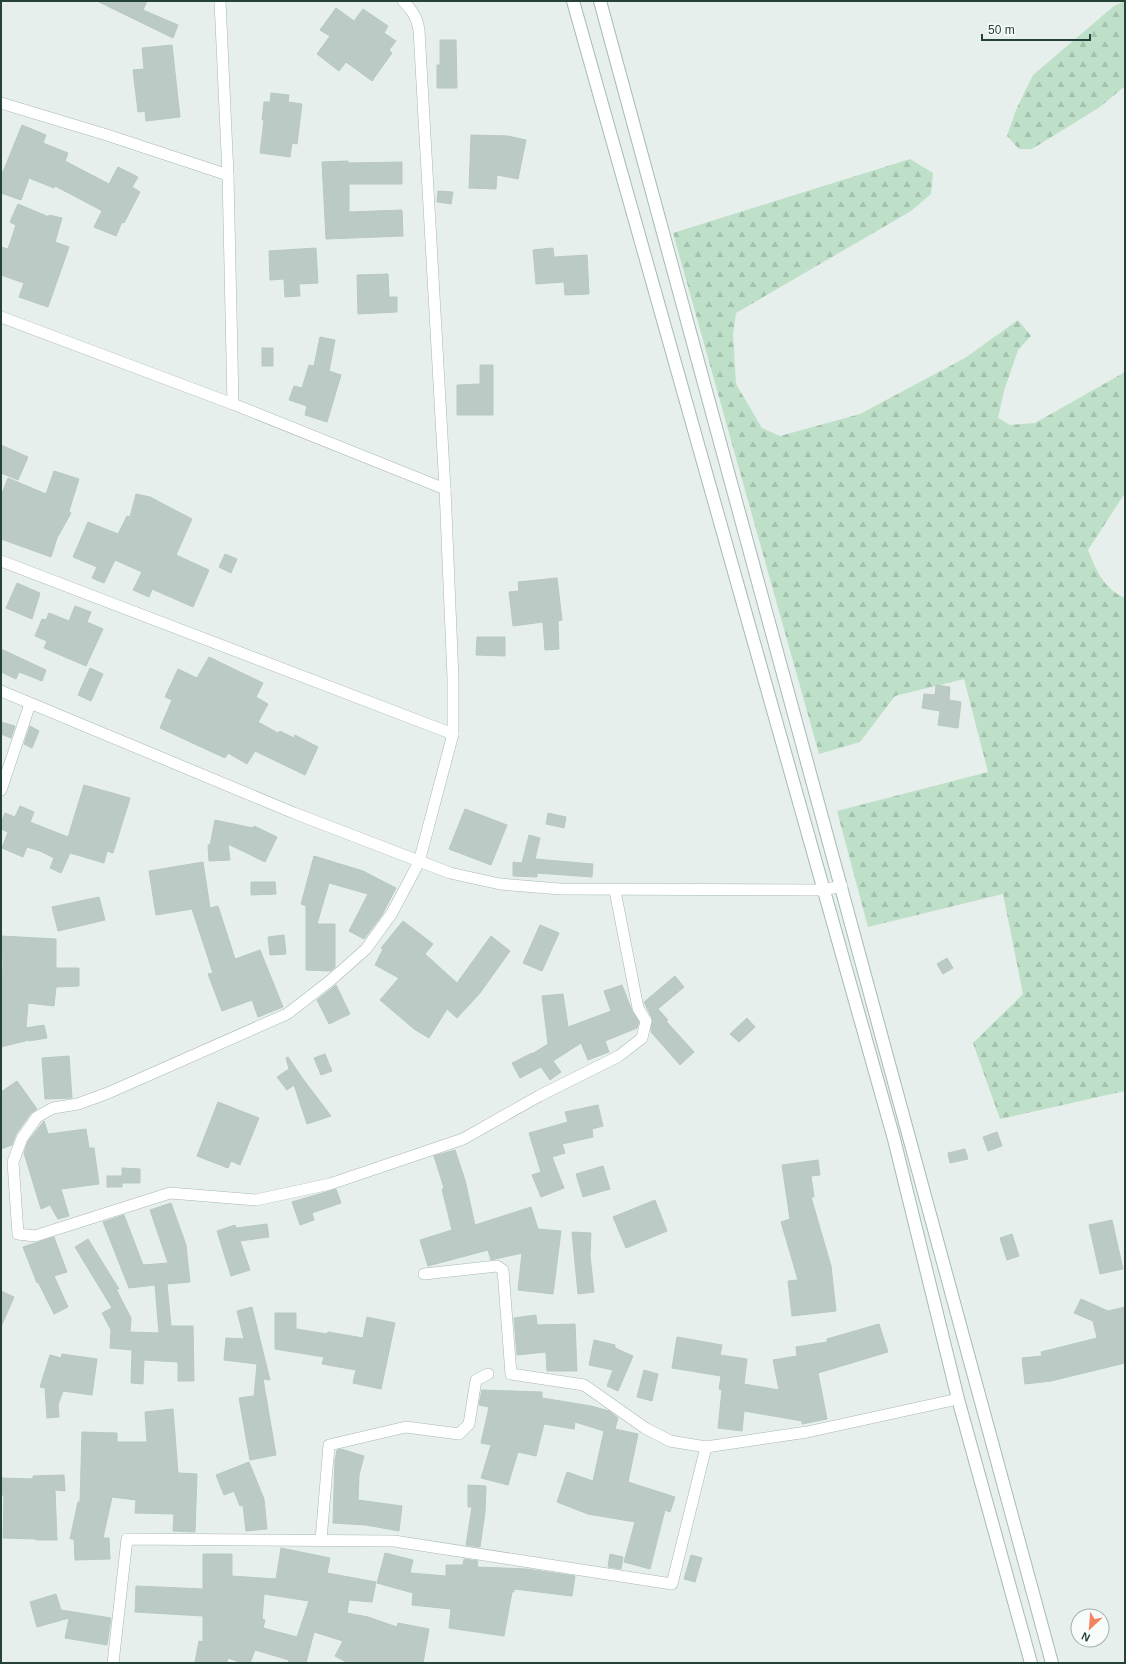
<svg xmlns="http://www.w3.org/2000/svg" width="1126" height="1664" viewBox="0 0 1126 1664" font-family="Arial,sans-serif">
<defs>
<pattern id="forest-firs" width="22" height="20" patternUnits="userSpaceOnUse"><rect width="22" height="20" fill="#bfe0c8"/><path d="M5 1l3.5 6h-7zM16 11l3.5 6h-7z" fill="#a4c1ad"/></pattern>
</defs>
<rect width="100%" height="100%" fill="#e6efeb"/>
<g fill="url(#forest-firs)">
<path d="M1125 1V86L1100 107 1032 149H1019L1007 136 1016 110 1033 75 1114 6Z"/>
<path d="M910 159 933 173 931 194 911 211 736 313 733 334 736 384 762 428 780 436 860 414 965 358 1018 320 1031 336 1018 350 1004 391 998 418 1010 425 1035 423 1125 372V493L1088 550C1096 570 1104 589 1125 598V1091L1000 1119 973 1043 1023 994 1003 894 868 927 837 811 988 772 964 679 895 696 860 742 819 754 673 233Z"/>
</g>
<g fill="#bbcac4" stroke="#b8c9c2" fill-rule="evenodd">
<path d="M97 1H147L143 10 178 25 173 38Z"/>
<path d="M336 8 354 21 363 9 388 26 384 33 396 41 389 50 392 53 372 81 346 62 339 71 317 54 330 36 320 30Z"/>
<path d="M440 40H456L457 88H437V65H440Z"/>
<path d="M172 45 180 117 146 121 145 111 138 112 133 70 144 69 142 48Z"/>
<path d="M271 93 289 95 288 102 302 104 297 144 292 143 290 157 260 153 264 120H262L264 102H270Z"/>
<path d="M22 125 46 135 43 143 68 153 65 161 109 184 118 167 138 177 132 187 140 192 124 223 122 222 116 236 94 227 102 211 97 208 55 186 54 188 29 178 21 200 1 193V171L3 172Z"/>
<path d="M471 135 508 136 526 140 518 179 497 175 496 189 469 188Z"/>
<path d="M348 161V163L402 162V184H349V212L402 210 403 236 326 239 322 162Z"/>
<path d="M438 191 453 192 451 204 437 202Z"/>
<path d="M18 204 49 217V215L62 218 55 242 69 247 48 307 19 297 24 283 1 275V247L8 249 16 225 10 222Z"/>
<path d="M316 248 318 283 299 284 300 296 285 297 284 279 270 280 269 251Z"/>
<path d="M553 248 554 257 587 255 589 294 565 295 564 282 536 284 533 250Z"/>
<path d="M388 274 389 297H397V312L358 314 357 275Z"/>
<path d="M320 337 335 340 329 371 341 375 327 422 305 415 307 406 289 400 294 386 302 388 309 365 314 366Z"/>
<rect x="262" y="348" width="11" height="18"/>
<path d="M480 365H493V415H457V385L480 384Z"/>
<path d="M1 445 28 457 18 480 1 473Z"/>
<path d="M54 471 79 479 69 511 71 513 57 538 51 557 1 539V496L8 478 46 494Z"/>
<path d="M136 494 150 497 192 519 176 555 209 570 193 607 152 589 149 597 133 590 142 572 115 560 104 583 92 578 97 567 73 557 88 522 118 534 127 516 130 517Z"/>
<path d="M225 554 237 559 231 573 219 567Z"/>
<path d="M557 578 562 620 558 621 559 649 545 650 543 622 513 626 509 592 519 591 518 582Z"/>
<path d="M17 583 40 593 32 619 6 608Z"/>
<path d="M75 606 91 612 87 622 103 629 86 666 44 648 47 641 35 636 42 619 46 620 49 613 69 621Z"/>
<path d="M477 637H505V656L476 655Z"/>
<path d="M1 649 46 670 42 681 19 672 16 679 1 672Z"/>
<path d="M209 657 263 683 256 697 268 704 258 722 278 733 280 731 294 738 295 735 318 747 305 775 255 751 247 764 228 753 225 758 160 728 172 700 165 697 178 669 197 678Z"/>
<path d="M90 668 103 674 91 701 78 695Z"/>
<path d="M936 685 950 687 949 700 961 702 958 728 938 725 940 711 922 708 924 694 935 695Z"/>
<path d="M1 722 15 726 11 738 1 734Z"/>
<path d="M30 726 39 731 32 748 24 744Z"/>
<path d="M84 785 130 798 113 853 107 851 104 863 70 853 61 873 50 868 54 858 40 851 27 847 23 857 2 848 8 832 1 829V823L5 813 15 817 20 806 34 812 30 822 68 837Z"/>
<path d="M465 809 507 825 491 865 449 849Z"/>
<path d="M548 813 566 817 564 828 546 824Z"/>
<path d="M215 820 253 828 254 826 277 837 265 862 228 844 230 860 209 861 208 845H210Z"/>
<path d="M529 835 540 838 535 859 593 864 592 877 537 873V877L513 876V862L522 863Z"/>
<path d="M314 856 363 871 396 888 382 915 364 939 349 931 368 894 329 883 317 924H335V967L331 971 306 970V906L301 904Z"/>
<path d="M203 862 210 908 218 906 235 959 260 950 283 1007 258 1017 252 1000 222 1011 208 974 213 973 192 909 156 915 149 871Z"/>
<path d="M251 882H275L276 894 251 895Z"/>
<path d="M99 897 105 920 58 931 52 907Z"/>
<path d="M403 921 433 944 425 954 457 983 491 936 510 951 480 993 457 1018 447 1009 429 1038 414 1029 380 1000 399 978 375 965 383 949 381 948Z"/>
<path d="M540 925 559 933 542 971 523 963Z"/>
<path d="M284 935 286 954 270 955 268 937Z"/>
<path d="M1 936 56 939V968H79V986L56 987 54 1006 28 1003 26 1028 44 1025 47 1038 29 1041V1040L1 1047 3 958H1Z"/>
<path d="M947 958 953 968 943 974 937 964Z"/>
<path d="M675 976 684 987 658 1009 668 1020 666 1021 694 1052 680 1065 651 1032 652 1018 644 1002Z"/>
<path d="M336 985 350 1014 329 1024 317 1000Z"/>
<path d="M622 985 632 1011 639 1022 637 1028 605 1041 609 1052 588 1060 581 1043 553 1061 561 1072 550 1080 541 1067 520 1078 512 1063 532 1053V1054L548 1044 542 996 563 994 568 1027 611 1011 604 991Z"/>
<path d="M747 1018 755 1027 739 1042 730 1034Z"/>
<path d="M325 1054 332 1071 321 1075 314 1058Z"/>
<path d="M69 1056 72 1098 45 1099 42 1058Z"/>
<path d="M288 1057 303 1079 331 1116 307 1124 294 1085 287 1090 277 1077 289 1069 286 1058Z"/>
<path d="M17 1081 37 1109 31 1113 16 1134 12 1145 1 1149V1092Z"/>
<path d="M218 1102 259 1118 240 1165 231 1161 228 1168 197 1156Z"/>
<path d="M598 1105 603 1126 592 1129 593 1137 562 1144 565 1153 552 1157 564 1188 541 1197 532 1175 541 1172 529 1133 568 1122 565 1112Z"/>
<path d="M44 1121 48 1134 86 1129 89 1148H94L99 1184 61 1189 69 1216 58 1219 50 1205 41 1209 24 1153 28 1141Z"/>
<path d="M997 1132 1002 1146 988 1151 983 1137Z"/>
<path d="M965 1149 968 1159 950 1163 948 1153Z"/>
<path d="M455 1150 465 1180 475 1225 531 1207 538 1229 561 1231 553 1294 518 1290 522 1253 491 1260 488 1250 428 1266 420 1240 452 1230 442 1189 444 1188 434 1156Z"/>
<path d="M818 1160 820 1175 811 1176 814 1197H811L831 1266 836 1311 792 1316 788 1281 798 1280 781 1222 790 1219 782 1165Z"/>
<path d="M603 1166 610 1189 583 1197 576 1174Z"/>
<path d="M122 1168 140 1169V1183H122Z"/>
<rect x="107" y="1176" width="15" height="11"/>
<path d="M336 1189 341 1203 312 1213 314 1220 300 1225 292 1202Z"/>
<path d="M655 1200 667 1231 626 1248 613 1217Z"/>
<path d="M171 1203 186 1245 190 1282 167 1284 171 1326H193L194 1381H178V1362L144 1360 143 1384 131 1383 132 1350 110 1348 111 1330 102 1313 112 1308 75 1247 88 1239 119 1289H116L131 1318 130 1332 159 1333 155 1285 129 1288 103 1222 124 1215 143 1265 168 1263 150 1210Z"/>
<path d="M1112 1220 1123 1269 1100 1274 1089 1225Z"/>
<path d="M267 1224 269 1237 240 1241 250 1270 231 1276 217 1231 235 1225 236 1228Z"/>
<path d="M572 1232 591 1233 590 1255 594 1292 578 1294Z"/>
<path d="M1012 1234 1019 1256 1007 1260 1000 1238Z"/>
<path d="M54 1237 67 1272 54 1276 68 1307 54 1314 38 1282 37 1283 23 1247Z"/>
<path d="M1 1291 14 1297 1 1327Z"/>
<path d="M1081 1299 1108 1311 1125 1307V1363L1051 1381 1025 1384 1022 1358 1042 1356 1041 1352 1097 1338 1093 1321 1074 1313Z"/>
<path d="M252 1307 270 1380 263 1379 276 1455 250 1460 239 1398 254 1396 257 1364 224 1360 226 1338 244 1339 237 1311Z"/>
<path d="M275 1313H296V1329L327 1334 328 1332 363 1338 367 1317 395 1323 381 1389 353 1383 356 1370 322 1364 324 1357 275 1349Z"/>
<path d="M536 1315 537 1325 575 1324 577 1371H547L546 1352 517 1355 514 1318Z"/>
<path d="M879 1324 888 1352 818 1373 827 1419 802 1424V1421L744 1411 742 1431 718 1428 722 1390 719 1389 721 1376 672 1368 677 1337 722 1345 720 1355 747 1359 744 1384 779 1390 773 1360 797 1356 796 1347 827 1342V1339Z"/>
<path d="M594 1340 615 1345V1348L633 1356 618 1391 607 1386 613 1370 589 1365Z"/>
<path d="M62 1354 97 1359 92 1395 63 1391 58 1405 59 1417 47 1418 45 1388 40 1387 50 1355 61 1358Z"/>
<path d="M644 1370 658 1374 652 1401 637 1397Z"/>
<path d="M482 1390 542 1392V1398L591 1406 609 1411 618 1418 615 1429 638 1434 628 1482 675 1497 670 1512 665 1510 650 1569 624 1562 635 1522 588 1514 557 1502 567 1472 593 1481 604 1431 575 1422 574 1429 544 1424 536 1456 518 1452 508 1485 481 1478 491 1445 481 1443 489 1407 479 1405Z"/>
<path d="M173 1409 178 1473 197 1474 195 1532 173 1531 174 1514 135 1513 136 1500 112 1497 103 1538H109L110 1559 75 1560 74 1539H70L78 1502H80L82 1432 117 1433V1442H147L145 1412Z"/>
<path d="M341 1449 364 1456 359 1475 358 1500 402 1506 399 1531 366 1525 333 1523 335 1460 337 1450Z"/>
<path d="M249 1462 264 1499 267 1529 246 1531 243 1505 240 1506 234 1491 224 1495 216 1475Z"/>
<path d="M64 1475 65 1491 55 1490 57 1540H36V1539L3 1538 4 1495H1V1478L33 1479V1476Z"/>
<path d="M468 1485 486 1486 485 1512 480 1547 466 1545 472 1507H468Z"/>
<path d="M281 1548 330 1558 327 1573 376 1582 372 1602 349 1600 347 1613 368 1617 397 1627 398 1623 429 1629 423 1663H348L335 1656 343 1641 314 1632 306 1663H288L289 1660 255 1650 250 1663H242L228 1658 227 1663 195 1662 199 1641 203 1642V1616L135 1612 136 1586 203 1589V1554H232V1576L276 1579ZM264 1594 309 1601 297 1637 263 1628 265 1620 262 1619Z"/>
<path d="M385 1553 413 1560 410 1573 446 1576V1565H463L464 1559 478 1561 477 1567 527 1569 575 1576 572 1596 514 1589V1592H512L504 1636 449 1628 451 1609 412 1605 413 1593 377 1583Z"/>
<path d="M610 1554 623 1557 621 1569 608 1567Z"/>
<path d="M691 1555 702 1558 695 1582 684 1579Z"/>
<path d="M56 1594 61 1610 111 1618 107 1645 65 1638 69 1618 37 1627 30 1602Z"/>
</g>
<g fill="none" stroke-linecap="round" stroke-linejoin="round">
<defs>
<g id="minor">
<path d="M220 1 228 175 233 404"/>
<path d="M403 1C412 10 417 17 419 30L445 489 453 678V734L419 862 392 913 366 949 331 980 287 1014 108 1093 78 1104 53 1108 37 1117 22 1138 13 1162 18 1234 35 1236 170 1193 256 1200 330 1184 463 1139 539 1096 619 1056 642 1038 646 1021 638 1008 615 891"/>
<path d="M1 103 107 135 228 175"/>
<path d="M1 317 233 404 445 489"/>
<path d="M1 561 453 734"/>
<path d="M1 691 294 813 450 873 500 884 560 889 823 890 842 886"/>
<path d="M1 790 30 704"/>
<path d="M424 1274 497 1266 503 1270 511 1374 584 1385 645 1428 670 1441 706 1447 807 1432 958 1399"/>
<path d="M321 1540 329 1445 406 1427 459 1434 469 1424 476 1380 488 1374"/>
<path d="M113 1663 127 1539 394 1541 672 1584 706 1447"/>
</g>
<g id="secondary">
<path d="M573 1 894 1139 958 1399 1031 1663"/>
<path d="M600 1 1052 1663"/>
</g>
</defs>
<use href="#minor" stroke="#a8b8b2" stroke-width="12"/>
<use href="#secondary" stroke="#a4bbb3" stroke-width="14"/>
<use href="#minor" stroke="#fff" stroke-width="11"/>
<use href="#secondary" stroke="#fff" stroke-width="12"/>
</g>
<rect width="1126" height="1664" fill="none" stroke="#24423a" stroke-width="4"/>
<g transform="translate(1090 1628) rotate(206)"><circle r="19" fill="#f7fbf9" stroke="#a3b1ad"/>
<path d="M0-3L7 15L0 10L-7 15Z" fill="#f4845f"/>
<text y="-6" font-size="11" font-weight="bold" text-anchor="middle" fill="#24423a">N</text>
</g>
<path d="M982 34v6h108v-6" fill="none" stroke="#24423a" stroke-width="2"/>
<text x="988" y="34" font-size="12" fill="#24423a" stroke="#f7fbf9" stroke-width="3" paint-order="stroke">50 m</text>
</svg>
